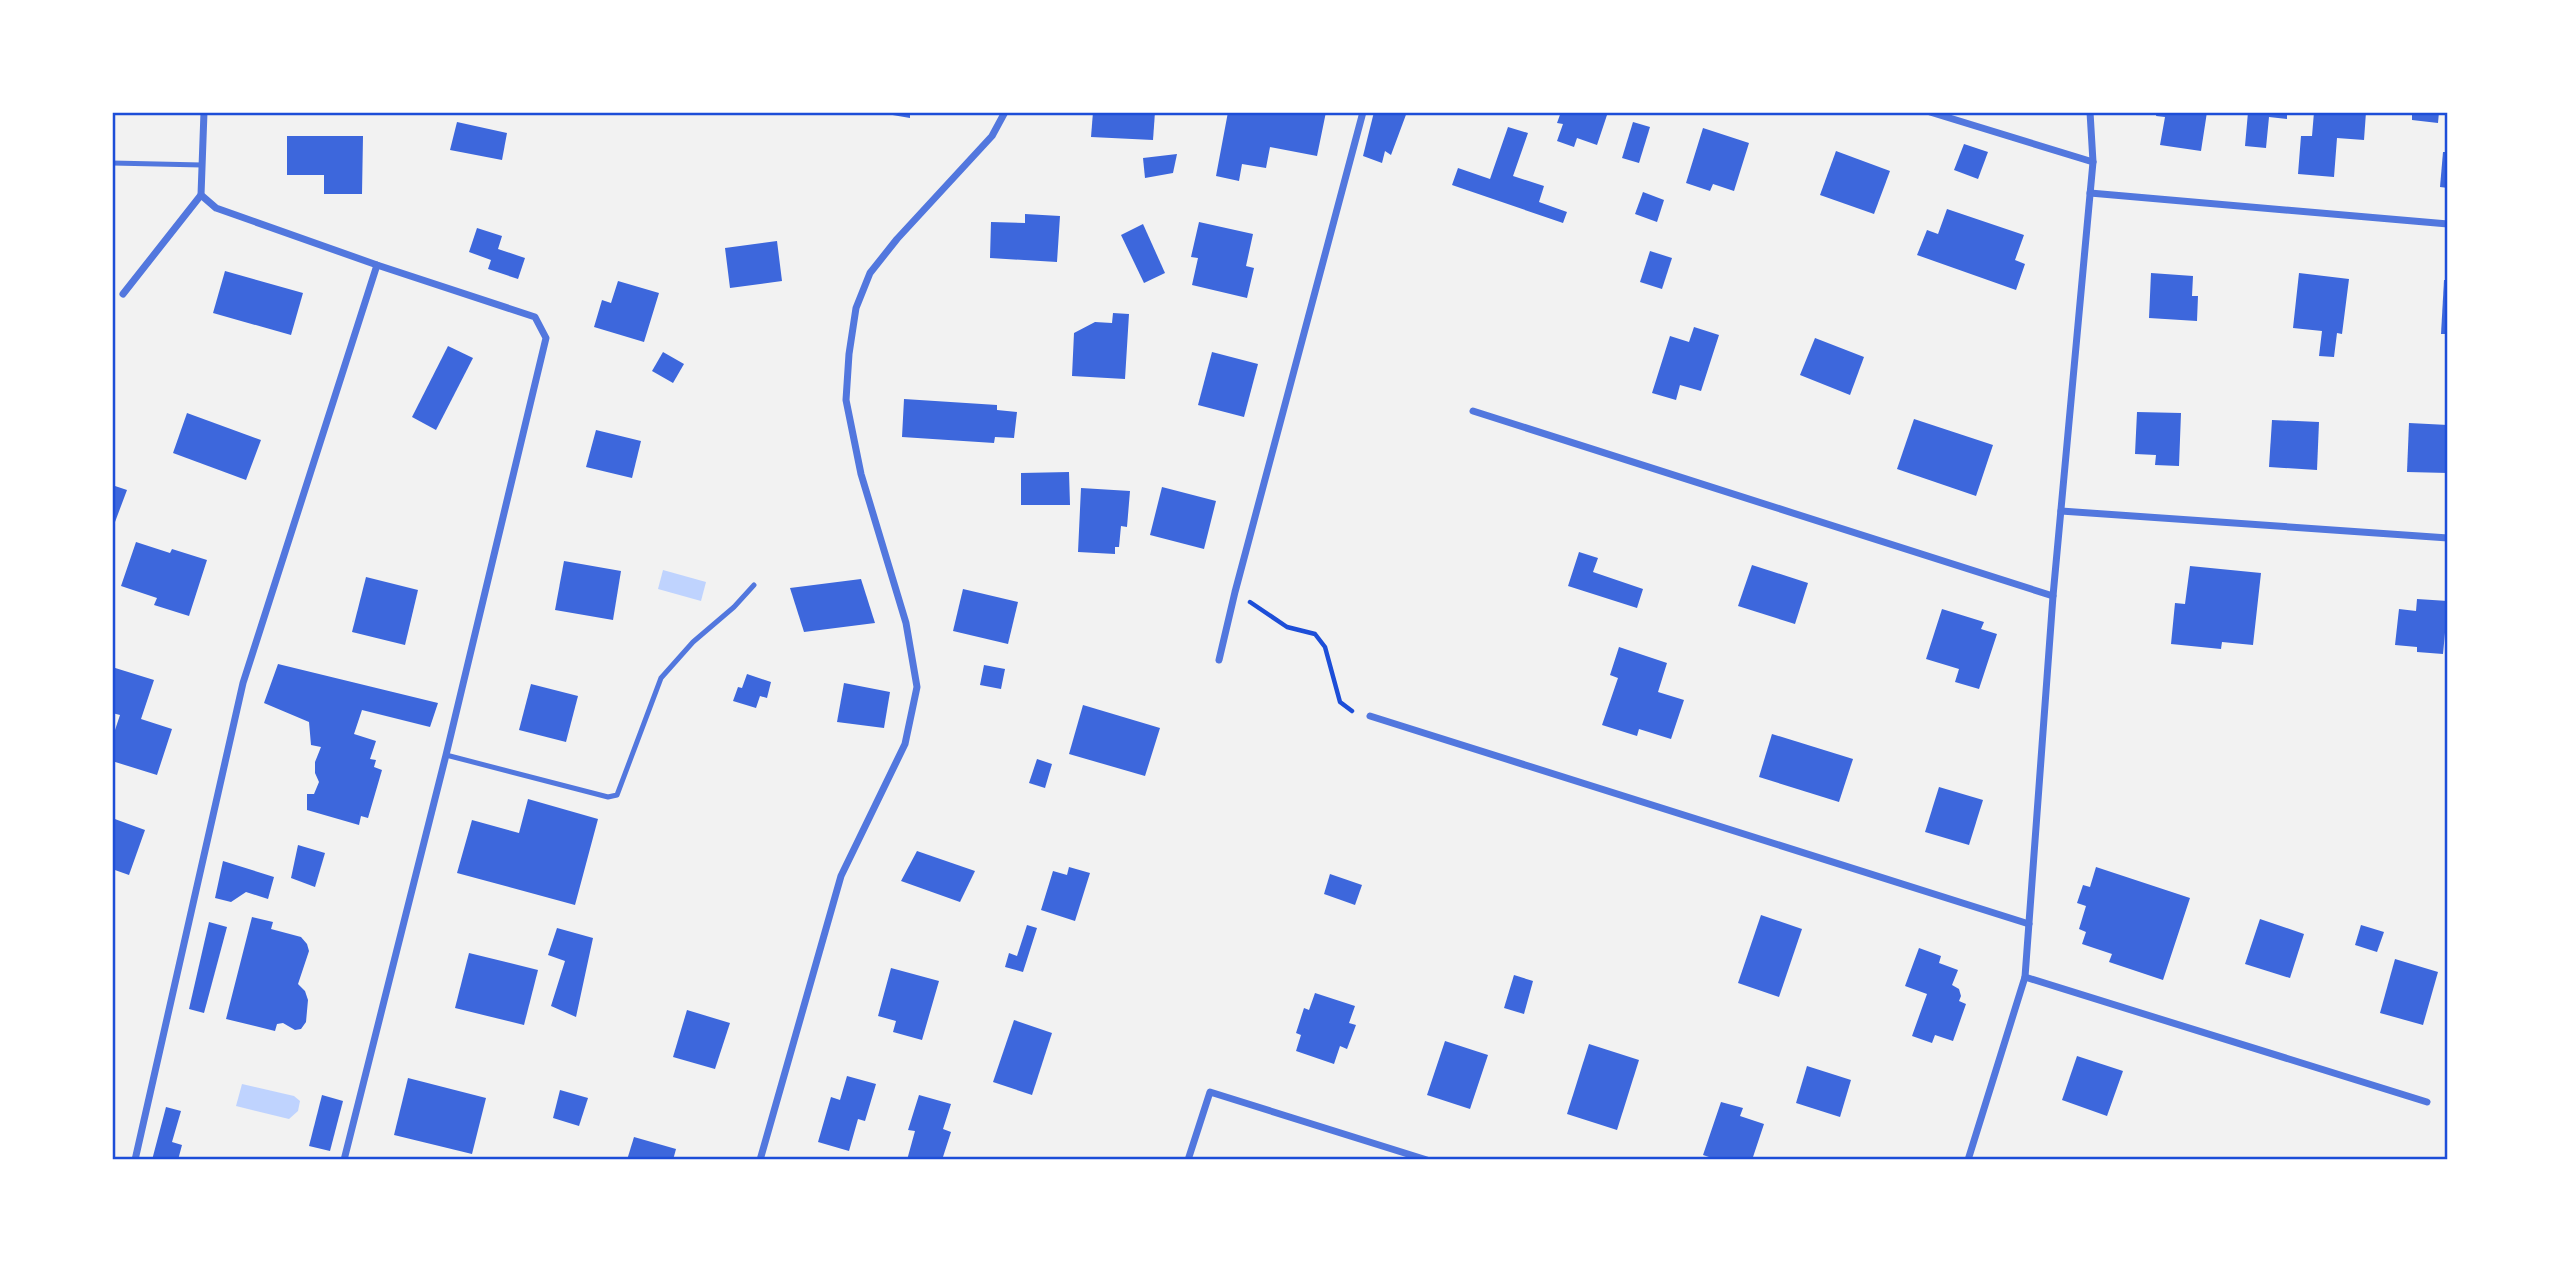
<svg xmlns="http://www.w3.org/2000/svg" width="2560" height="1272" viewBox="0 0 2560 1272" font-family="'Roboto Condensed',sans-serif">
<rect width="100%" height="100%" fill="#f2f2f2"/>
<g fill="#bfd3fe">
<path d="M663 570 706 582 701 601 658 589Z"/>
<path d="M242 1084 294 1096 300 1101 298 1111 289 1119 236 1106Z"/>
</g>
<g fill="#3d67dc">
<path d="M875 112H910V118Z"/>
<path d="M1093 112H1155L1153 140 1091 137Z"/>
<path d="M1228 112H1326L1317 156 1270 147 1266 168 1242 164 1239 181 1216 176Z"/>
<path d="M1374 112H1407L1391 155 1385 151 1382 163 1363 156Z"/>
<path d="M1561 112H1608L1597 145 1577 138 1574 147 1557 141 1563 124 1557 123Z"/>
<path d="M2157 112H2207L2201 151 2160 145 2165 117 2156 116Z"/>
<path d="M2248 112H2287V119L2269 117 2266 148 2245 146Z"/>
<path d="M2314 112H2366L2364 140 2337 138 2334 177 2298 174 2301 136H2312Z"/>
<path d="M2412 112H2439L2438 123 2412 120Z"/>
<path d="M457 122 507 133 502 160 450 150Z"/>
<path d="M1633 122 1650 127 1639 163 1622 158Z"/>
<path d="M1508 127 1528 133 1513 176 1544 186 1539 202 1567 212 1563 223 1452 185 1458 168 1490 179Z"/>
<path d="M1703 128 1749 143 1734 191 1713 184 1710 191 1686 183Z"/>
<path d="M287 136H363L362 194H324V175H287Z"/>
<path d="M1964 144 1988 152 1978 179 1954 170Z"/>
<path d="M1836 151 1890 171 1874 214 1820 195Z"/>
<path d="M2443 152H2448V188L2440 187Z"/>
<path d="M1177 154 1173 173 1145 178 1143 158Z"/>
<path d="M1643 192 1664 200 1657 222 1635 214Z"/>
<path d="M1947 209 2024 235 2015 260 2025 264 2016 290 1917 255 1927 230 1938 234Z"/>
<path d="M1025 214 1060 216 1057 262 990 258 991 222 1025 223Z"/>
<path d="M1199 222 1253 234 1246 266 1254 268 1247 298 1192 285 1198 258 1191 257Z"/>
<path d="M1143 224 1165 273 1144 283 1121 235Z"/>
<path d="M477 228 502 236 498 249 525 258 518 279 488 269 491 260 469 252Z"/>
<path d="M777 241 782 281 730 288 725 248Z"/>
<path d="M1650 251 1672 258 1662 289 1640 282Z"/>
<path d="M225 271 303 293 291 335 213 313Z"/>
<path d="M2151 273 2193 276 2192 296H2198L2197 321 2149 318Z"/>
<path d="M2299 273 2349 279 2342 334 2337 333 2334 357 2319 356 2322 331 2293 328Z"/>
<path d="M2444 280H2448V334H2441Z"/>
<path d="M618 281 659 293 644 342 594 327 602 300 611 303Z"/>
<path d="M1113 313 1129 314 1125 379 1072 376 1074 333 1095 322 1112 323Z"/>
<path d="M1694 327 1719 335 1701 391 1680 385 1676 400 1652 393 1670 336 1689 342Z"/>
<path d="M1815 338 1864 357 1850 395 1800 375Z"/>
<path d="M448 346 473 358 436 430 412 417Z"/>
<path d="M663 352 684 364 673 383 652 371Z"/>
<path d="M1212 352 1258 364 1244 417 1198 405Z"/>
<path d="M904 399 997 405V410L1017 412 1014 438 995 437 994 443 902 437Z"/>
<path d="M2137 412 2181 413 2179 466 2155 465 2156 455 2135 454Z"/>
<path d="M187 413 261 440 246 480 173 453Z"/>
<path d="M1914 419 1993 445 1976 496 1897 469Z"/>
<path d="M2272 420 2319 422 2317 470 2269 467Z"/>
<path d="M2409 423 2448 425V473L2407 472Z"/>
<path d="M596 430 641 441 632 478 586 467Z"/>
<path d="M1069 472 1070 505H1021V473Z"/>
<path d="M112 485 127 490 112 530Z"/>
<path d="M1162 487 1216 501 1204 549 1150 535Z"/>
<path d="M1081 488 1130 491 1127 527 1121 526 1119 547H1115V554L1078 552Z"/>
<path d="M136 542 170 553 172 549 207 560 189 616 154 605 157 598 121 586Z"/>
<path d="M1579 552 1598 558 1593 572 1643 589 1637 608 1568 586Z"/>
<path d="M564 561 621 571 613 620 555 610Z"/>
<path d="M1752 565 1808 583 1795 624 1738 606Z"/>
<path d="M2190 566 2261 573 2253 645 2222 642 2221 649 2171 644 2175 603 2185 604Z"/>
<path d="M366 577 418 590 405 645 352 632Z"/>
<path d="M861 579 875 623 804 632 790 588Z"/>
<path d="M963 589 1018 602 1008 644 953 631Z"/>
<path d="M2417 599 2448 601 2443 654 2417 652V647L2395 645 2399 609 2416 611Z"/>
<path d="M1942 609 1984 622 1981 629 1997 634 1979 689 1955 682 1959 669 1926 659Z"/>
<path d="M1619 647 1667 663 1658 692 1684 700 1671 739 1639 729 1637 736 1602 725 1618 678 1610 675Z"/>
<path d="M278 664 438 703 430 727 362 710 354 734 376 741 370 759 376 760 374 767 382 770 368 818 361 816 359 825 307 810V794H314L319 782 315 773V762L321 747 311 745 309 722 264 703Z"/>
<path d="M984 665 1005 669 1001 689 980 685Z"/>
<path d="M112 667 154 680 141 719 172 729 157 775 112 761V739L120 715 112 713Z"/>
<path d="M747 674 771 682 767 698 760 696 756 708 733 701 738 687 742 688Z"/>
<path d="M844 683 890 692 884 728 837 722Z"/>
<path d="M531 684 578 696 566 742 519 730Z"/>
<path d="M1083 705 1160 728 1145 776 1069 754Z"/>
<path d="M1772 734 1853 759 1839 802 1759 777Z"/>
<path d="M1037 759 1052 764 1045 788 1029 783Z"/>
<path d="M1939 787 1983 800 1969 845 1925 832Z"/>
<path d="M528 799 598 819 575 905 457 873 472 820 519 833Z"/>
<path d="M112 818 145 830 129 875 112 869Z"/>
<path d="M298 845 325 853 315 887 291 878Z"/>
<path d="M917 851 975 871 960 902 901 881Z"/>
<path d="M223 861 274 877 268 899 246 892 231 902 215 898Z"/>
<path d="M1069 867 1090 873 1075 921 1041 910 1053 871 1067 875Z"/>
<path d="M2096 867 2190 898 2163 980 2109 962 2112 954 2082 944 2086 932 2079 929 2086 906 2077 903 2083 885 2090 887Z"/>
<path d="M1330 874 1362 885 1355 905 1324 894Z"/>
<path d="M1761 915 1802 929 1779 997 1738 983Z"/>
<path d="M252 917 273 922 271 929 301 937 307 944 309 951 298 984 305 991 308 1000 306 1022 301 1029 295 1030 283 1023 277 1024 275 1031 226 1019Z"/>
<path d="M2260 919 2304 934 2290 978 2245 964Z"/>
<path d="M209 922 227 927 204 1013 189 1009Z"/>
<path d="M1027 925 1037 928 1023 972 1005 967 1009 953 1017 956Z"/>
<path d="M2361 925 2384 932 2377 952 2355 945Z"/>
<path d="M557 928 593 938 576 1017 551 1006 565 961 548 955Z"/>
<path d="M1919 948 1941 956 1939 963 1958 970 1952 985 1959 989 1961 996 1959 1001 1966 1004 1953 1041 1935 1035 1932 1043 1912 1036 1927 994 1905 986Z"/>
<path d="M469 953 538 970 524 1025 455 1008Z"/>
<path d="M2395 959 2438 972 2423 1025 2380 1013Z"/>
<path d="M891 968 939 981 922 1040 893 1032 896 1021 878 1016Z"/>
<path d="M1514 975 1533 981 1524 1014 1504 1008Z"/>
<path d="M1315 993 1355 1006 1349 1023 1356 1025 1347 1049 1340 1046 1334 1064 1296 1051 1301 1035 1296 1033 1304 1008 1309 1010Z"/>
<path d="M687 1010 730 1023 715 1069 673 1057Z"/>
<path d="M1014 1020 1052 1033 1032 1095 993 1082Z"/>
<path d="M1445 1041 1488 1055 1470 1109 1427 1095Z"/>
<path d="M1589 1044 1639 1060 1617 1130 1567 1114Z"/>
<path d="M2077 1056 2123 1071 2107 1116 2062 1100Z"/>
<path d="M1807 1066 1851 1080 1840 1117 1796 1103Z"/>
<path d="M847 1076 876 1084 865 1121 858 1119 849 1151 818 1142 831 1097 840 1100Z"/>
<path d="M408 1078 486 1098 472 1154 394 1135Z"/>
<path d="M560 1090 588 1098 579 1126 553 1118Z"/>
<path d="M322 1095 343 1101 330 1151 309 1146Z"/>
<path d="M919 1095 951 1104 943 1129 951 1132 942 1160H907L915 1131 908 1130Z"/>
<path d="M1721 1102 1743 1108 1740 1116 1764 1124 1752 1160H1718L1703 1155Z"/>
<path d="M166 1107 181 1111 172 1142 182 1145 178 1160H152Z"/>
<path d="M634 1137 676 1149 673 1160H627Z"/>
</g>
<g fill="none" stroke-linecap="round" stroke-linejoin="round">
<path stroke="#1d4ed8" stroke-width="4.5" d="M1250 602 1287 627 1315 634 1325 647 1340 702 1352 711"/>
<g stroke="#5277de" stroke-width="5">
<path d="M112 163 202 165"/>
<path d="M446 755 608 797 617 795 661 678 693 642 734 607 754 585"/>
</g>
<g stroke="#5277de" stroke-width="7">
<path d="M204 112 201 195 216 208 377 265 535 317 546 338 446 755 344 1160"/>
<path d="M1930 112 2093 162"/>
<path d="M2090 193 2448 224"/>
<path d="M123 294 201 195"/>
<path d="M1473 411 2053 596"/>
<path d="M2061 511 2448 538"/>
<path d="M1219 660 1235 592 1363 112"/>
<path d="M1370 716 2029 924"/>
<path d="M2025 977 2427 1102"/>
<path d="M135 1160 243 683 377 265"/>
<path d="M760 1160 841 876 905 744 917 687 906 623 861 474 846 400 849 354 856 308 870 273 897 239 992 136 1005 112"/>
<path d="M1188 1160 1210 1092 1427 1160"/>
<path d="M1968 1160 2025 977 2053 596 2093 162 2090 112"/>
</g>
</g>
<rect width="2560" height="1272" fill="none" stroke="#ffffff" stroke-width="228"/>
<rect x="114" y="114" width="2332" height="1044" fill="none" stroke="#1d4ed8" stroke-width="2.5"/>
</svg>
